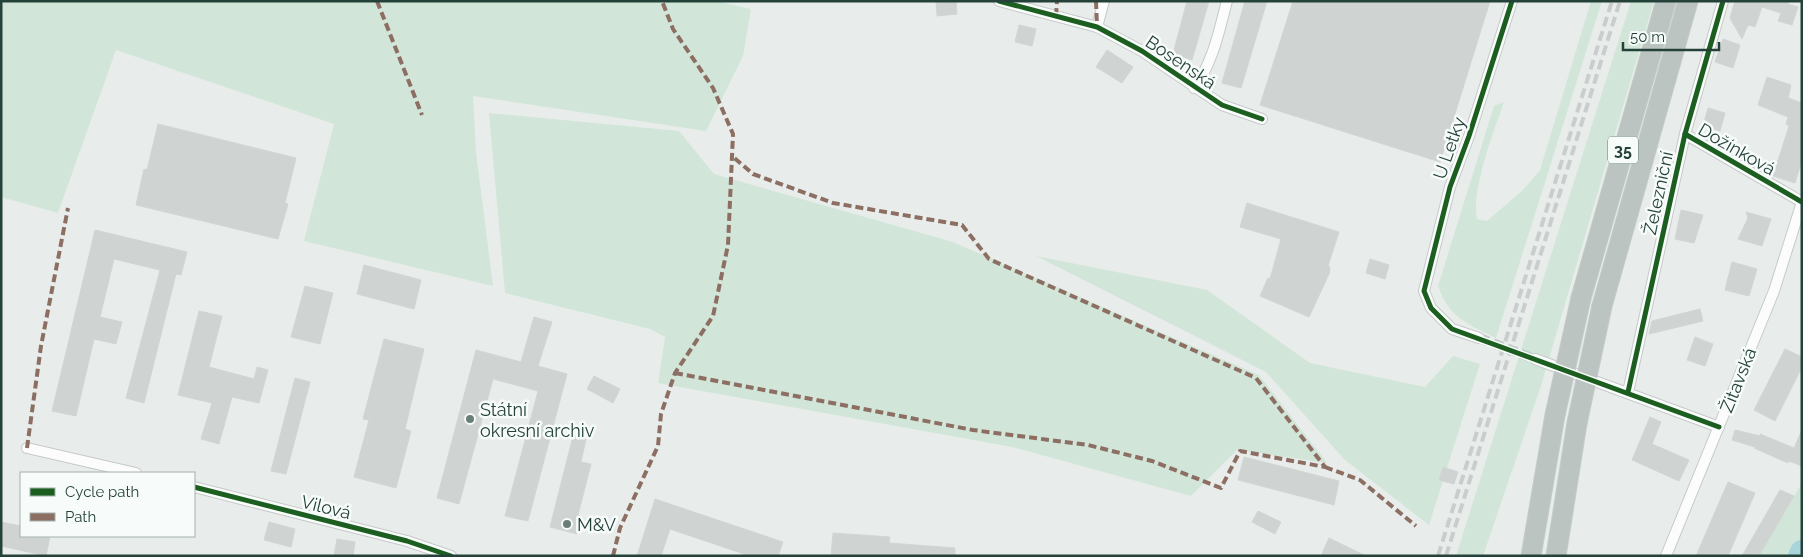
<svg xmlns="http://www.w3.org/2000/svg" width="1803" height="557" viewBox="0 0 1803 557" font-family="Raleway,sans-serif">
<rect width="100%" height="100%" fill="#e8edeb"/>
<g fill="#d1e6d8">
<path d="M1 1H716L751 9 743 56 706 131 473 96 476 152 493 286 304 241 334 124 116 50 58 213 1 197Z"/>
<path d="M1591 1H1602L1496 338C1468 324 1449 318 1438 286L1494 106 1504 102C1494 131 1471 190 1477 219L1487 221 1522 191 1540 170Z"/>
<path d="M1631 1H1654L1541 386 1483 556H1456Z"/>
<path d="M489 113 679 131 714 174 953 242 1259 375 1327 463 1237 450 1191 496 1012 447 658 383 665 337 650 329 505 293Z"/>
<path d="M1036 256 1207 290 1310 363 1425 387 1453 356 1480 364 1429 525 1345 460 1266 372Z"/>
<path d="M1802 483V538L1792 556H1759Z"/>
</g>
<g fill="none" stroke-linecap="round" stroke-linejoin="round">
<path stroke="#a9d4db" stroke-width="24" d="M1800 556 1802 552"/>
</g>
<g fill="#cfd4d2" stroke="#d1d6d4">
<path d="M936 1H956L957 14 937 16Z"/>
<path d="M1187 1H1209L1192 60 1173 54Z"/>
<path d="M1245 1H1267L1241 88 1222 83Z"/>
<path d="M1293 1H1490L1440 162 1260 105Z"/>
<path d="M1735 1H1789L1788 4 1798 7 1792 25 1778 21 1781 13 1762 7 1755 27 1749 25 1747 27 1742 39 1730 18Z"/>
<path d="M1019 25 1036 29 1032 46 1015 42Z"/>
<path d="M1723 39 1740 45 1733 68 1715 62Z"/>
<path d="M1107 50 1133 67 1122 83 1096 67Z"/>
<path d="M1767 77 1791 85 1788 98 1802 103V160L1795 183 1773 176 1789 126 1786 124 1788 117 1758 105Z"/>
<path d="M1708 108 1725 113 1720 131 1703 126Z"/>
<path d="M158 124 296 158 285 203 288 204 278 239 136 205 144 169 147 170Z"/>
<path d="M1247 203 1339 232 1328 266 1330 267 1329 274 1309 317 1260 296 1268 278 1270 279 1281 239 1240 227Z"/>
<path d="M1681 210 1703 215 1694 243 1675 239Z"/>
<path d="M1746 212 1771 219 1762 246 1738 239 1748 218Z"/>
<path d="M95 230 187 252 181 275 176 274 144 403 126 398 160 270 114 259 100 317 122 322 116 344 94 339 76 416 52 411Z"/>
<path d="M1370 259 1389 265 1385 279 1366 273Z"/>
<path d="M1732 262 1757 269 1749 296 1725 290Z"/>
<path d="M364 265 421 280 414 309 357 294Z"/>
<path d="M305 286 333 293 320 344 291 337Z"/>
<path d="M1700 309 1703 321 1649 334 1652 321Z"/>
<path d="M199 311 222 316 209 367 254 379 257 367 268 370 259 403 232 397 219 444 201 439 212 403 178 395Z"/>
<path d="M534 317 552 322 538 366 567 374 528 521 505 516 538 391 493 379 459 504 437 498 476 350 521 362Z"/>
<path d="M1695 337 1713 344 1705 366 1687 360Z"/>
<path d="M384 339 424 349 405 429 411 431 396 488 354 477 369 420 363 419Z"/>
<path d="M1785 349 1802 357V367L1775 421 1754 410Z"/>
<path d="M594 376 620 389 613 403 587 389Z"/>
<path d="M295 378 310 382 286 474 271 471Z"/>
<path d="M1650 417 1661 422 1652 444 1689 460 1679 481 1632 460Z"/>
<path d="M1735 430 1760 436V434L1794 448 1802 430V466L1789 461 1788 463 1754 448 1755 447 1732 440Z"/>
<path d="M573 436 586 439 581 462 591 464 578 515 581 516 577 534 550 527Z"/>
<path d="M1244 457 1339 481 1334 505 1238 480Z"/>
<path d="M1443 467 1458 472 1454 484 1439 480Z"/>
<path d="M1728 482 1755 493 1728 556H1696Z"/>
<path d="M1780 490 1794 496 1759 556H1742Z"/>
<path d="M655 499 783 542 778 556H750L670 529 661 556H637Z"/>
<path d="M1258 511 1281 522 1275 534 1252 522Z"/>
<path d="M1 522 21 526V536H50L46 556 1 546Z"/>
<path d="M269 522 295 529 291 547 264 540Z"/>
<path d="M833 533 890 537 889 543 955 548V556H831Z"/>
<path d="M1329 538 1366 556H1321Z"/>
<path d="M337 539 355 542 353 556H334Z"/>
</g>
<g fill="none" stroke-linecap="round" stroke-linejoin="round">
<path stroke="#c1cbc8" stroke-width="10" stroke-dasharray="10 5" stroke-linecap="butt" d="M1479 338 1535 359"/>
<defs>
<g id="street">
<path d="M999 1 1097 27 1142 51 1222 105 1262 119"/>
<path d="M1097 27 1104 1"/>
<path d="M1194 88C1213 63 1219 31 1227 1"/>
<path d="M1685 134 1802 202"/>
<path d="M1479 338 1452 329 1431 308 1424 291 1450 187 1469 136 1512 1"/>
<path d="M1535 359 1719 427"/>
<path d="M1628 392 1685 134 1723 1"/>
<path d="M27 448 136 473"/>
<path d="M194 487 407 541 451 556"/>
<path d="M1666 556 1774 291 1802 202"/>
</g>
<g id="highway">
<path d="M1581 298 1666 1"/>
<path d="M1602 306 1688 1"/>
<path d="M1531 556 1555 415"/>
<path d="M1556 556 1577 423"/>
</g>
</defs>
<use href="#street" stroke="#c5cac8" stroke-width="12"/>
<use href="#highway" stroke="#c3ccc9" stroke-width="21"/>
<use href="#street" stroke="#fcfcfc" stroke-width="10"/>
<use href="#highway" stroke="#bcc4c2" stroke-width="19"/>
<g stroke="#c9cdcc" stroke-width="4" stroke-dasharray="10 5" stroke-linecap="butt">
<path d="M1438 556 1612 1"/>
<path d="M1446 556 1620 1"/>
</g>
<defs>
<g id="highway-bridge">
<path d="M1555 415 1581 298"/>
<path d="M1577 423 1602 306"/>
</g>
</defs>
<use href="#highway-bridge" stroke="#c3ccc9" stroke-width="21" stroke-linecap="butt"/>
<use href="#highway-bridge" stroke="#bcc4c2" stroke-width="19"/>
<g stroke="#8d6e63" stroke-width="4" stroke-dasharray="8 4" stroke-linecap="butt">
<path d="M377 1 422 115"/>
<path d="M1096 1 1097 27"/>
<path d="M1056 16 1057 1"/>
<path d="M675 373 973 430 1088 445 1152 461 1221 488 1240 451 1325 467 1256 378 989 259 962 225 833 203 753 174 732 156"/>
<path d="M27 448 41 346 68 208"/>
<path d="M1325 467 1360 480 1416 526"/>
<path d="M613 556 620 528 658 446 661 414 675 373 713 316 728 245 733 134 713 88 673 29 662 1"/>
</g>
<defs>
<g id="cycleway">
<path d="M999 1 1097 27 1142 51 1222 105 1262 119"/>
<path d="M1512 1 1469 136 1450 187 1424 291 1431 308 1452 329 1719 427"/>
<path d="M1685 134 1802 202"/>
<path d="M1628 392 1685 134 1723 1"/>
<path d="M194 487 407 541 451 556"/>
</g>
</defs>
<use href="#cycleway" stroke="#f7fbf9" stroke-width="8"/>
<use href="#cycleway" stroke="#1b5e20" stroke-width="5"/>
</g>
<g fill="#697e78" stroke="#f7fbf9" stroke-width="2">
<circle cx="470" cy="419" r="5"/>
<circle cx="567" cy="524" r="5"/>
</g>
<g text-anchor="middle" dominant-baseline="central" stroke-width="5" stroke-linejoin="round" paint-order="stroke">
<rect fill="#f7fbf9" stroke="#637a73" stroke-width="1" x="1608" y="136.5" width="30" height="27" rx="4"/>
<g font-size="16" font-weight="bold" fill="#24423a">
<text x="1623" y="150">35</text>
</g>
<g font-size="18" fill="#24423a" stroke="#f7fbf9">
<text transform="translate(1181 62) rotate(34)">Bosenská</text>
<text transform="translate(1449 148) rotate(-71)">U Letky</text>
<text transform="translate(1737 149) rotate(30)">Dožínková</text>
<text transform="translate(1658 193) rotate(-78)">Železniční</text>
<text transform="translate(1738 380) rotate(-68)">Žitavská</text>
<text transform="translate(326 507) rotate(14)">Vilová</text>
</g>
<g font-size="18" fill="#24423a" stroke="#f7fbf9" text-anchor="start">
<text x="480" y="409">Státní<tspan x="480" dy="21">okresní archiv</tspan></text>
<text x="577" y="524">M&amp;V</text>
</g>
</g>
<rect width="1803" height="557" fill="none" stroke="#24423a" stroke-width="5"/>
<rect x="20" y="472" width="175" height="65" fill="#f7fbf9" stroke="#a3b1ad"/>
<rect x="30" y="488" width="25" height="8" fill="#1b5e20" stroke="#a3b1ad"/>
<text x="65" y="497" font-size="15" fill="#24423a">Cycle path</text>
<rect x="30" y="513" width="25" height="8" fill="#8d6e63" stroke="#a3b1ad"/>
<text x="65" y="522" font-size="15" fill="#24423a">Path</text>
<path d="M1623 42v8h96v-8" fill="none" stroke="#24423a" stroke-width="2.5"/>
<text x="1630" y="42" font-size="15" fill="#24423a" stroke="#f7fbf9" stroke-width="4" paint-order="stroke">50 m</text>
</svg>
